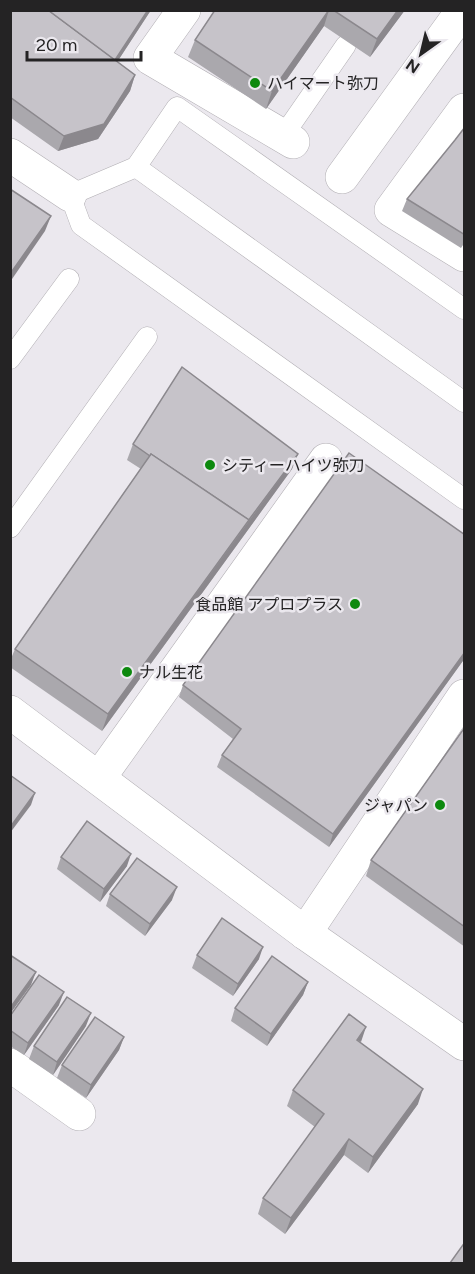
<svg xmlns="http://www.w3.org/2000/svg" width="475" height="1274" viewBox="0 0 475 1274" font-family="Figtree,'Noto Sans JP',sans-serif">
<rect width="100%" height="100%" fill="#ebe8ee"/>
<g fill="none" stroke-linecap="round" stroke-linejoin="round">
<defs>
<g id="lane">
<path d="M283 136 346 45"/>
<path d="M136 167 70 195 81 225 464 499"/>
<path d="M464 309 177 107 136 167 464 402"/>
<path d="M10 359 69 279"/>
<path d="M10 528 147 337"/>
</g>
<g id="street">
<path d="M184 10 150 58 293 142"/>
<path d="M464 110 391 210 464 255"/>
<path d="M10 155 70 195"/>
<path d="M342 177 463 10"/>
<path d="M99 778 326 460"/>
<path d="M305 933 464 696"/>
<path d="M10 1065 79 1114"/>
</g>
<path id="secondary" d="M10 712 305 933 464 1044"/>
</defs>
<use href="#lane" stroke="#b1aeb3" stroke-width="21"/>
<use href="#street" stroke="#b1aeb3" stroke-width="34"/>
<use href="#secondary" stroke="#b1aeb3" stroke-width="34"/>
<use href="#lane" stroke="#fff" stroke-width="20"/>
<use href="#street" stroke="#fff" stroke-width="33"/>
<use href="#secondary" stroke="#fff" stroke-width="33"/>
</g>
<g fill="#aaa8ad">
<path d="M10 10H151L117 62 135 75 130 91 98 139 58 151 10 117Z"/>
<path d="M215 10H405L370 57 324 26 266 109 188 57 195 40Z"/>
<path d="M465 127V242L461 248 402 211 407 199 455 140Z"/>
<path d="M133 444 298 454 292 469 102 731 10 667V661L15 649 141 469 127 460Z"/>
<path d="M465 535V658L329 847 217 767 222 755 233 739 179 697 183 685Z"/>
<path d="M465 727V947L366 876 371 860Z"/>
<path d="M61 857 127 866 100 902 57 869Z"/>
<path d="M110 894 172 900 145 936 106 906Z"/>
<path d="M197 955 259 959 233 996 192 968Z"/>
<path d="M308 982 303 995 267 1046 231 1021 235 1008Z"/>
<path d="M59 1005 24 1055 10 1046V1016Z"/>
<path d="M86 1026 53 1075 29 1059 34 1046Z"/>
<path d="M124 1037 119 1050 86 1098 57 1078 62 1065Z"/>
<path d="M360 1043 418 1104 368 1173 344 1155 285 1234 258 1214 263 1198 315 1127 287 1106 293 1090Z"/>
</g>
<g fill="#8b888d">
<path d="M148 10H151L108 76 113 63Z"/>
<path d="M329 10 324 26 266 109 272 91Z"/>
<path d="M398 10H405L370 57 377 39Z"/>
<path d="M135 75 130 91 98 139 58 151 64 136Z"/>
<path d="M51 216 45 231 10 282V274Z"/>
<path d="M298 454 292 469 102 731 108 714Z"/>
<path d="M465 652V658L329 847 333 834Z"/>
<path d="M35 793 31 805 10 833V827Z"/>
<path d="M131 854 127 866 100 902 104 889Z"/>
<path d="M177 887 172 900 145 936 150 924Z"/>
<path d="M263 947 259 959 233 996 238 984Z"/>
<path d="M36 972 31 985 10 1014V1008Z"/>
<path d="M308 982 303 995 267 1046 271 1034Z"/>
<path d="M64 992 59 1005 24 1055 28 1043Z"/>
<path d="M91 1013 86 1026 53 1075 57 1062Z"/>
<path d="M366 1027 361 1042 357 1040Z"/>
<path d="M124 1037 119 1050 86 1098 91 1085Z"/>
<path d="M423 1089 418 1104 368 1173 373 1157Z"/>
<path d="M349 1139 344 1155 285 1234 291 1218Z"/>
</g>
<g fill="#c6c3c9" stroke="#8b888d" stroke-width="1.5">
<path d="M10 10H48L135 75 104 124 64 136 10 97Z"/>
<path d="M48 10H148L115 60Z"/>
<path d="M215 10H329L272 91 195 40Z"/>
<path d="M333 10H398L377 39Z"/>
<path d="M465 127V235L407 199 455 140Z"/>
<path d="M10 189 51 216 10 274Z"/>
<path d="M182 367 298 454 248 521 249 520 151 454 150 456 133 444Z"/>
<path d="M349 453 465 535V652L333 834 222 755 241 729 183 685Z"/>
<path d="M151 454 249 520 108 714 15 649Z"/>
<path d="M465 727V927L371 860Z"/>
<path d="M10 775 35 793 11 826H10Z"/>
<path d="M87 821 131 854 104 889 61 857Z"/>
<path d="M137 858 177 887 150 924 110 894Z"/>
<path d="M222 918 263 947 238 984 197 955Z"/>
<path d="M10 955 36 972 10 1008Z"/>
<path d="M272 956 308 982 271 1034 235 1008Z"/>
<path d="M39 975 64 992 28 1043 10 1030V1016Z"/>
<path d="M67 997 91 1013 57 1062 34 1046Z"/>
<path d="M349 1014 366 1027 357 1040 423 1089 373 1157 349 1139 291 1218 263 1198 324 1114 293 1090Z"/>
<path d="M95 1017 124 1037 91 1085 62 1065Z"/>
<path d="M465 1242V1263H450Z"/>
</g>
<g fill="#0d890e" stroke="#ebe8ee" stroke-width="2">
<circle cx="255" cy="83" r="6"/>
<circle cx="210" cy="465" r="6"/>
<circle cx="355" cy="604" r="6"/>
<circle cx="127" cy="672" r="6"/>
<circle cx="440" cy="805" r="6"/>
</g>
<g text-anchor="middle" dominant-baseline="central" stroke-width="5" stroke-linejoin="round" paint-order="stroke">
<g font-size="16" fill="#242324" stroke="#ebe8ee" text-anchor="start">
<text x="267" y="83">ハイマート弥刀</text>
<text x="222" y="465">シティーハイツ弥刀</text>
<text x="343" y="604" text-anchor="end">食品館 アプロプラス</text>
<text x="139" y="672">ナル生花</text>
<text x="428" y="805" text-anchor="end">ジャパン</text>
</g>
</g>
<rect width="475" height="1274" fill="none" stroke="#242324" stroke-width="24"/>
<g transform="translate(421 54) rotate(214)" stroke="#ebe8ee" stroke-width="4.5" paint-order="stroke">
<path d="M0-4.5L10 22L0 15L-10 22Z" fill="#242324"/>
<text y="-9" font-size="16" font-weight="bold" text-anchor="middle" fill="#242324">N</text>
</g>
<path d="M27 51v9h114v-9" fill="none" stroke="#242324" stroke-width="3"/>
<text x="36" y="51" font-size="18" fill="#242324" stroke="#ebe8ee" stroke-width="4.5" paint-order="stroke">20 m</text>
</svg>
